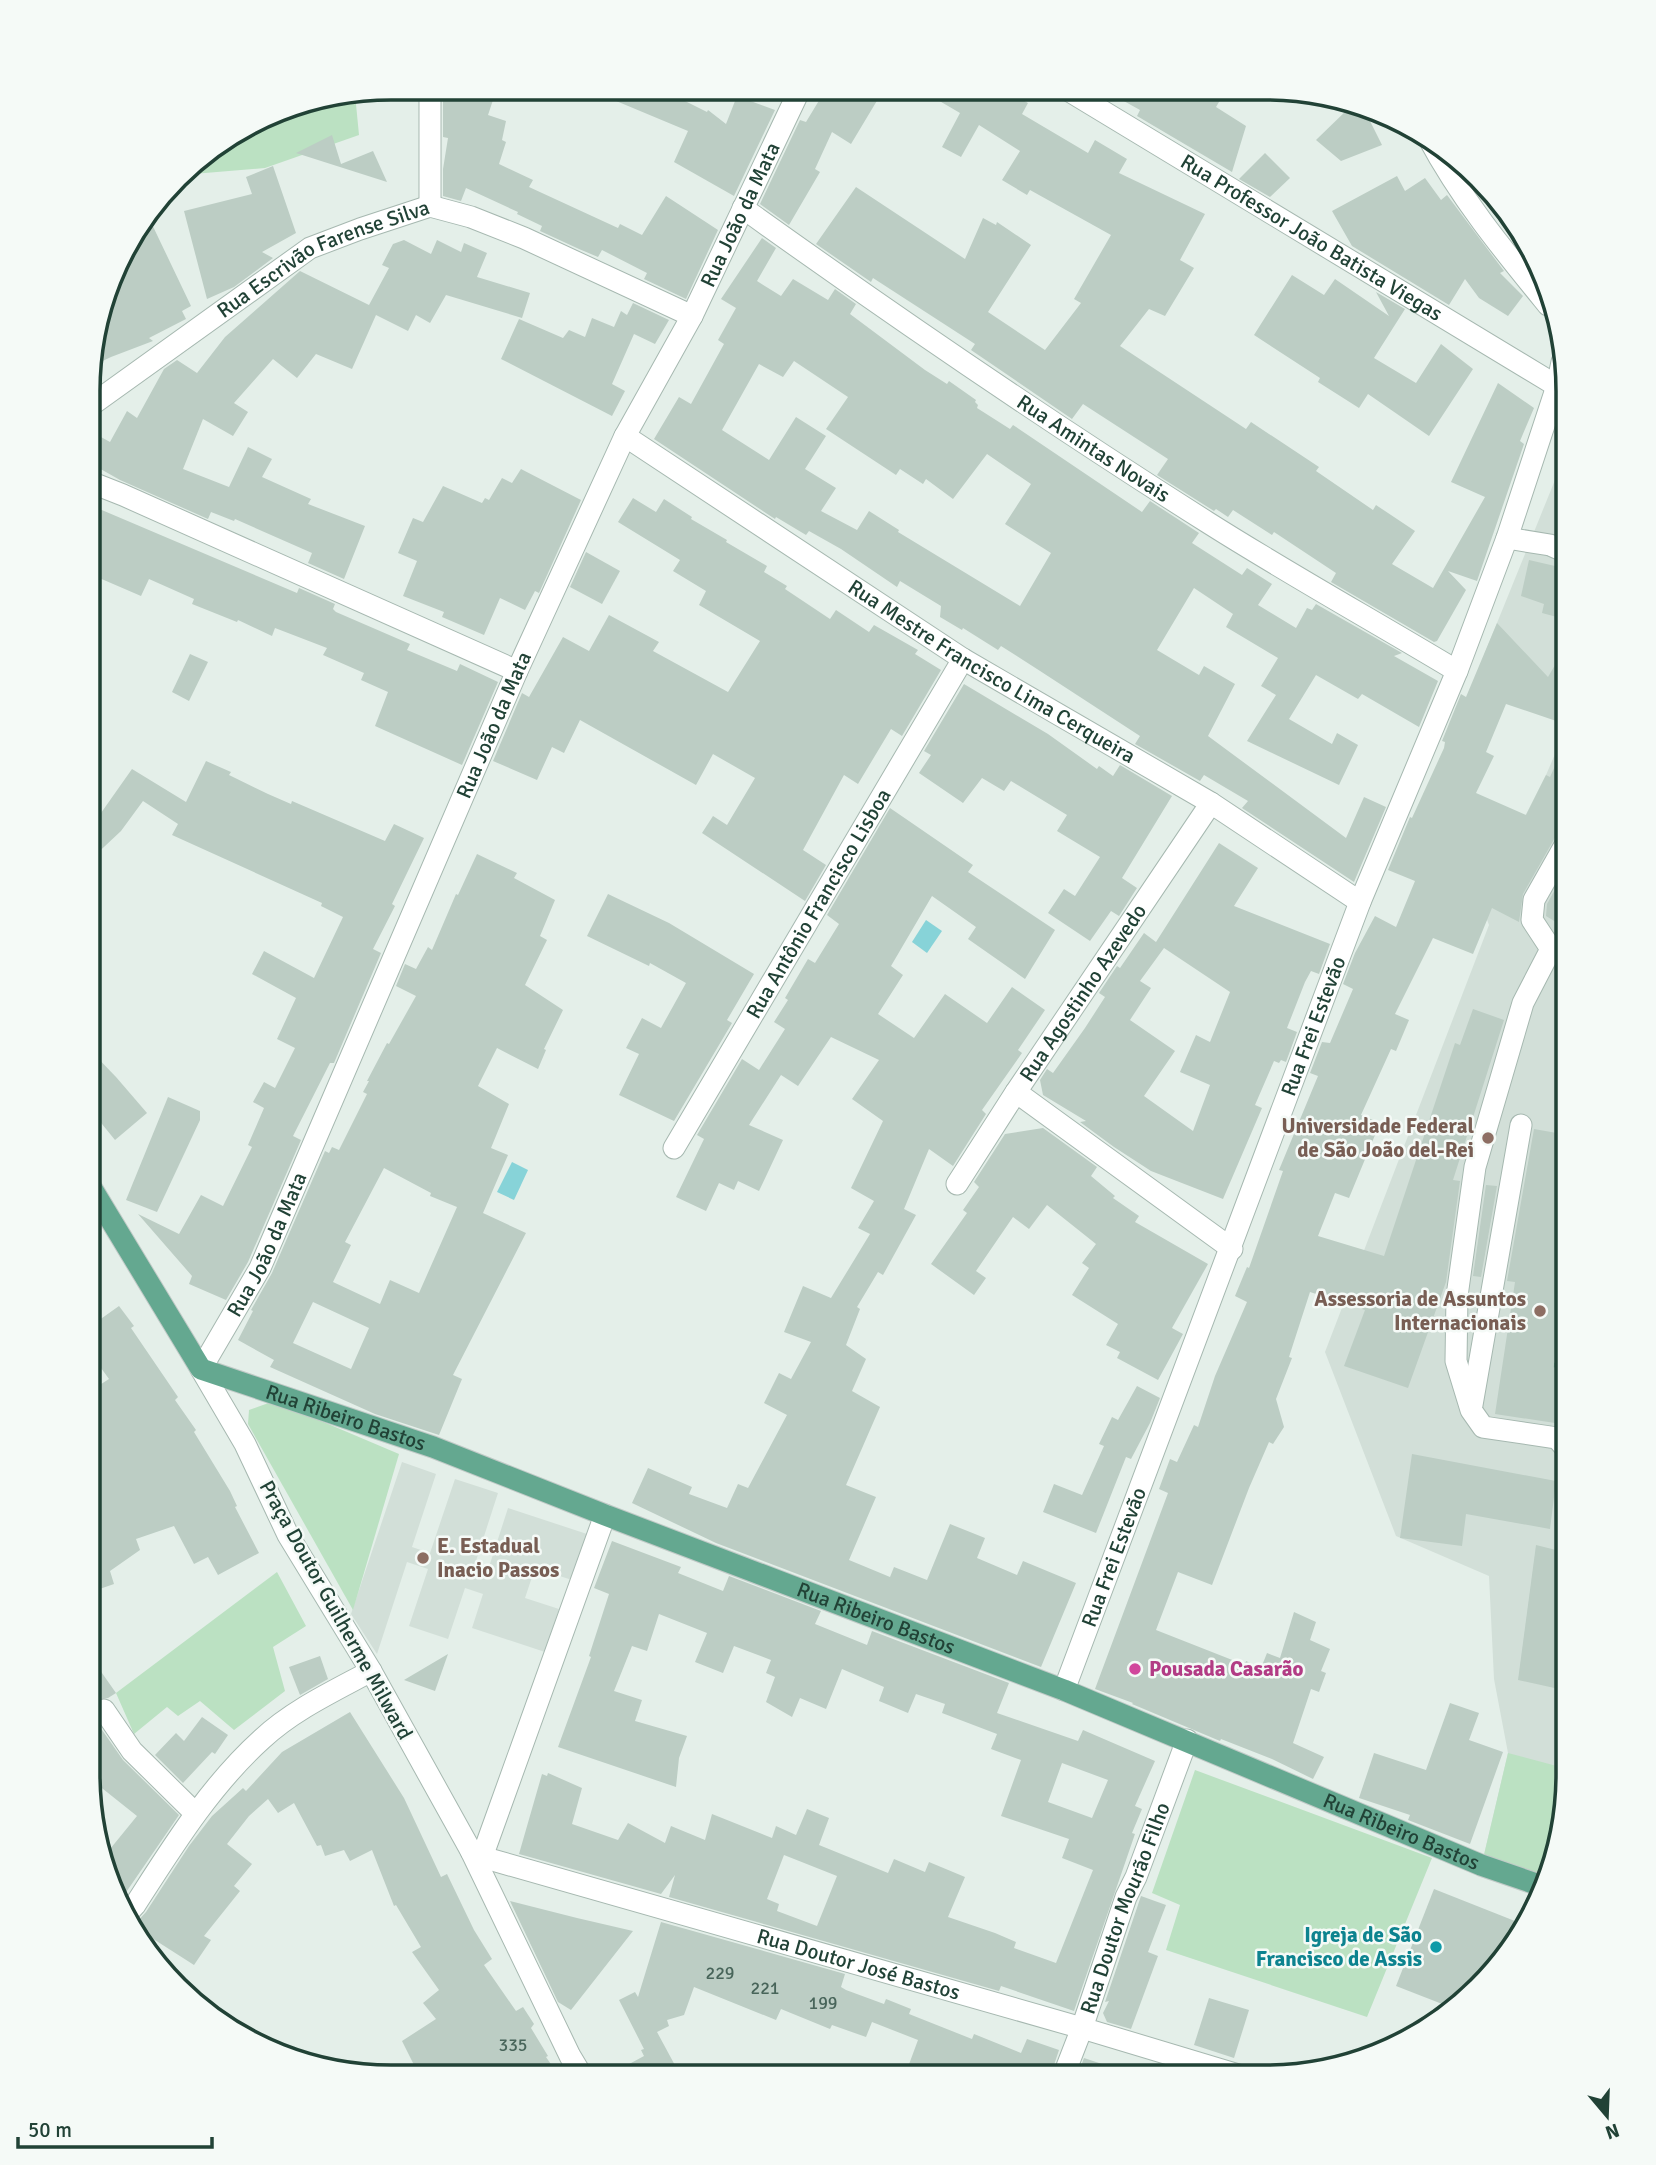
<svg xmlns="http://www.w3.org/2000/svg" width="1656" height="2165" viewBox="0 0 1656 2165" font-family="Signika,sans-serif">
<rect width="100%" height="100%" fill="#e4efe9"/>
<g fill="#d2dfd8">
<path d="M1568 448V686L1484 655Z"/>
<path d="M1568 724V1794L1552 1872 1483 1859 1508 1753 1494 1679 1489 1576 1396 1536 1325 1352 1489 925 1481 903 1546 775Z"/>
<path d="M402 1462 436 1474 412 1547 430 1553 455 1479 498 1493 475 1564 489 1567 508 1508 587 1534 572 1580 535 1568 525 1598 559 1609 545 1652 472 1628 483 1594 465 1588 448 1639 409 1626 428 1569 407 1562 377 1654 351 1614Z"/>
</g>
<g fill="#bbe1c2">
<path d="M355 94 359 135 265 168 181 175 191 163 293 104Z"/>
<path d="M274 1401 399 1454 353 1610 248 1424 249 1410Z"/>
<path d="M277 1572 306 1626 273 1647 285 1691 234 1730 200 1701 178 1716 167 1707 134 1734 116 1693Z"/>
<path d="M1508 1753 1568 1769V1794L1552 1872 1548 1881 1483 1859Z"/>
<path d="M1195 1770 1432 1858 1367 2017 1166 1950 1180 1905 1152 1893Z"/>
</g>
<g fill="#87d3d8">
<path d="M926 920 942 931 927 953 912 942Z"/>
<path d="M512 1162 528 1170 514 1200 497 1192Z"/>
</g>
<g fill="#bccdc4" fill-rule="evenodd">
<path d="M443 88H497L488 115 506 121 502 140 506 142 499 164 533 180 529 187 618 228 620 224 642 235 666 196 718 230 686 299 644 279 647 273 602 250 598 257 579 249 540 231 542 226 517 214 518 212 466 188 461 201 443 196V169L448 138 443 137Z"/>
<path d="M585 88H659L707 112 708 110 726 124 737 96 775 110 734 196 674 162 688 131Z"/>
<path d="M826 89H884L851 144 832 132 815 169 820 172 789 225 760 204 800 120 806 122Z"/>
<path d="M919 89H1003L1028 103 1022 114 1088 153 1095 140 1127 159 1119 173 1205 214 1180 260 1194 268 1165 316 1149 309 1120 346 1246 429 1251 422 1319 467 1316 471 1373 510 1376 505 1415 531 1392 564 1433 588 1485 497 1451 482 1498 383 1534 408 1520 441 1524 444 1477 581 1448 571 1466 590 1437 641 1434 642 1331 582 1336 573 1274 532 1272 535 1233 510 1228 517 1216 509 1214 511 1157 475 1168 459 1083 404 1072 419 971 350 975 344 873 278 871 282 816 244 856 187 965 259 983 218 996 225 997 222 1031 245 988 312 1045 350 1081 303 1074 299 1111 235 1030 190 1027 195 1002 180 1020 151 979 125 961 157 942 147 960 113Z"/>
<path d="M1104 90H1226L1216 107 1246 126 1232 172 1137 116 1140 110Z"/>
<path d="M1350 107 1366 113 1382 145 1341 161 1316 140Z"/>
<path d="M332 135 341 164 373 151 387 182 296 153Z"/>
<path d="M1265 153 1290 178 1270 197 1239 179Z"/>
<path d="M273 166 296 233 262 252 273 258 234 287 207 299 184 211 252 194 246 177Z"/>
<path d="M1474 174 1493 191 1534 252 1526 257 1510 236 1468 178Z"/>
<path d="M1397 176 1405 191 1425 178 1441 200 1447 195 1504 271 1500 273 1523 296 1508 316 1479 298 1465 279 1449 305 1352 246 1332 211Z"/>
<path d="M148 216 191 306 182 311 186 319 149 338 153 341 111 357 90 367V351L128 240Z"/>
<path d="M762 238 776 248 757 281 781 296 793 279 828 300 835 289 856 304 850 314 925 370 947 384 949 381 976 400 975 402 978 405 977 408 1010 429 1013 425 1142 512 1150 501 1199 533 1192 543 1242 575 1247 568 1272 584 1258 605 1296 628 1307 608 1312 610 1316 604 1402 653 1394 656 1438 681 1419 727 1362 694 1358 699 1316 675 1289 719 1332 744 1337 733 1358 745 1339 785 1247 741 1276 695 1261 686 1278 658 1226 627 1233 614 1194 588 1157 650 1199 675 1204 666 1235 684 1208 736 1346 838 1364 797 1386 807 1354 882 1242 808 1248 801 1204 775 1200 781 1135 744 1140 736 1037 669 1001 646 998 650 963 628 962 630 940 617 941 606 900 581 897 587 841 549 809 531 806 535 776 517 775 519 654 439 679 397 691 404 724 344 718 340 736 308 721 299ZM794 361 848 397 826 429 896 475 900 469 923 484 926 479 953 499 987 454 1031 484 1005 524 1051 553 1020 606 898 532 899 530 869 511 857 530 821 511 836 488 805 469 826 436 796 417 769 460 722 430 759 364 783 377Z"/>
<path d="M404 240 431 254 437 240 461 252 464 243 487 253 477 277 530 293 522 318 446 295 430 323 416 315 408 331 376 315 352 369 316 354 297 378 273 359 234 403 248 412 233 436 203 419 183 469 229 487 248 447 272 459 262 477 311 499 308 504 365 526 344 579 308 563 312 553 235 519 234 521 211 512 208 519 120 480 90 463V431L110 442 127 411 137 418 164 369 177 360 197 373 225 337 300 271 369 305 389 268 382 265 393 244Z"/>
<path d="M1292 275 1324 295 1335 279 1389 316 1376 292 1405 309 1374 358 1416 383 1441 344 1473 369 1429 436 1368 394 1359 408 1318 382 1320 378 1254 335Z"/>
<path d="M633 303 669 320 655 344 634 334 612 384 625 391 612 416 501 359 519 319 563 338 569 330 585 337 592 318 614 327 621 311 627 315Z"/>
<path d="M521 469 581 500 539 593 535 591 525 610 500 598 484 635 442 617 444 612 403 596 417 561 398 553 413 518 423 522 443 486 482 503 485 498 489 500 502 478 512 483Z"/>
<path d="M633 498 656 512 664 499 692 517 691 519 727 540 726 542 767 566 764 572 787 586 785 589 830 619 836 610 869 632 874 625 918 650 915 654 941 670 902 736 891 729 858 784 844 775 803 850 826 865 805 901 702 833 713 816 727 825 755 778 713 754 696 785 580 720 564 753 552 747 537 780 493 761 522 693 529 697 563 637 589 651 609 615 659 642 653 651 728 692 760 641 699 605 706 591 673 571 680 560 618 522Z"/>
<path d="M90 505 297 593 299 588 335 604 333 609 336 612 410 644 407 650 457 671 460 664 498 682 462 765 375 726 388 692 361 680 364 673 323 655 327 648 275 628 272 636 238 620 237 622 192 604 194 599 149 579 141 596 90 574Z"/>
<path d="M586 552 620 571 602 604 570 587Z"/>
<path d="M1529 560 1568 569V620L1542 613 1544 604 1521 596Z"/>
<path d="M1497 623 1548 677 1568 643V725L1506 704 1486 752 1494 756 1476 793 1526 815 1546 775 1550 777 1568 737V827L1562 828 1557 834 1523 894 1519 922 1492 908 1473 954 1433 938 1395 1014 1409 1020 1396 1051 1391 1049 1361 1115 1380 1123 1349 1198 1335 1193 1318 1236 1384 1256 1455 1043 1460 1045 1473 1009 1504 1020 1453 1180 1460 1181 1446 1282 1408 1388 1344 1366 1365 1310 1310 1292 1289 1357 1292 1358 1276 1399 1284 1427 1273 1444 1269 1442 1249 1488 1212 1585 1178 1572 1156 1630 1245 1665 1246 1661 1261 1668 1267 1653 1280 1658 1294 1612 1316 1622 1310 1640 1330 1649 1321 1671 1326 1673 1319 1692 1311 1689 1293 1743 1324 1757 1313 1779 1272 1759 1221 1739 1220 1741 1132 1704 1133 1703 1095 1689 1168 1493 1159 1489 1170 1459 1177 1462 1194 1425 1198 1427 1215 1376 1247 1302 1235 1296 1247 1267 1249 1268 1283 1171 1279 1170 1318 1076 1310 1073 1322 1042 1330 1043 1353 989 1343 984 1355 953 1375 916 1396 927 1415 881 1388 870 1410 817 1412 818 1444 748 1445 742 1442 741 1461 694 1466 697Z"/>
<path d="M190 654 208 662 189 701 172 692Z"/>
<path d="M964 684 1048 734 1097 769 1099 766 1113 776 1120 765 1172 796 1122 878 1137 888 1119 916 1111 911 1090 941 1048 913 1064 889 1075 896 1100 857 1057 831 1067 815 1011 781 1004 791 982 778 963 803 919 773 931 755 924 751Z"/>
<path d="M206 761 231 772 229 775 268 794 291 804 292 801 385 841 394 824 424 838 392 904 395 906 373 949 381 953 334 1063H330L293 1136 301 1140 248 1262 226 1300 189 1284 192 1276 138 1214 179 1234 201 1195 223 1206 252 1147 248 1145 264 1108 253 1102 264 1082 275 1088 295 1048 277 1039 296 998 252 974 264 951 314 978 343 917 321 906 322 903 172 835 178 824 143 801 121 831 89 861V830L132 769 186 802Z"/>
<path d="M890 808 973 865 968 872 1055 930 1025 979 968 939 976 927 932 896 891 966 903 975 878 1014 914 1038 945 994 987 1023 1012 987 1045 1010 1018 1050 1022 1053 982 1110 986 1114 953 1166 929 1149 904 1209 916 1215 883 1275 878 1272 857 1307 860 1309 846 1345 866 1359 852 1391 880 1407 846 1485 876 1497 849 1560 890 1577 894 1567 927 1580 950 1524 985 1538 977 1558 1017 1575 1023 1561 1076 1583 1041 1667 716 1543 632 1503 648 1468 692 1487 689 1494 727 1508 738 1484 748 1488 787 1415 764 1403 779 1373 791 1379 811 1342 784 1332 803 1286 831 1298 870 1234 858 1228 874 1201 851 1188 883 1121 852 1099 879 1060 831 1037 798 1086 781 1075 749 1125 783 1140 759 1191 738 1181 734 1190 719 1183 706 1211 676 1197 704 1139 697 1135 742 1059 759 1070 785 1029 774 1022 788 1000 785 998 808 959 815 963 839 924 827 915Z"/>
<path d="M1219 843 1258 868 1234 906 1330 944 1319 974 1311 971 1305 982 1287 1028 1297 1032 1286 1062 1281 1060 1279 1063 1274 1061 1255 1105 1262 1108 1223 1199 1151 1171 1114 1147 1080 1122 1086 1121 1043 1095 1040 1080 1047 1069 1053 1073 1085 1028 1105 997 1099 993 1117 966 1120 968 1144 933 1156 942ZM1164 948 1230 992 1210 1042 1196 1035 1180 1072 1210 1085 1193 1131 1144 1096 1175 1051 1130 1020 1151 988 1140 981Z"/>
<path d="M477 854 517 873 514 878 555 900 540 936 547 940 525 985 563 1010 544 1049 546 1050 538 1069 497 1048 478 1086 509 1104 491 1148 508 1155 483 1213 526 1233 453 1375 462 1379 439 1435 375 1414 270 1367 274 1360 238 1340 253 1311 251 1310 272 1273 325 1151 329 1153 332 1147 339 1150 367 1094 363 1092 369 1081H367L387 1043 389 1044 416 996 396 986 405 964 416 969 428 947 432 950 456 894 458 895ZM384 1168 431 1193 430 1196 457 1207 419 1293 390 1280 380 1304 333 1282 351 1245 345 1242ZM313 1302 369 1328 351 1369 293 1343Z"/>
<path d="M1568 866V912L1561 925 1546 916 1547 904Z"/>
<path d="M608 894 669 923 754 974 727 1020 732 1023 674 1121 619 1095 639 1054 626 1048 642 1018 661 1028 686 983 650 963 649 966 587 936Z"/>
<path d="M89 1049 116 1077 147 1113 115 1140 89 1108Z"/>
<path d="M168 1097 200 1111V1120L157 1212 126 1200Z"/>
<path d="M1043 1128 1097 1167 1091 1176 1115 1196 1113 1198 1139 1216 1135 1222 1208 1264 1172 1328 1183 1334 1158 1380 1117 1358 1120 1352 1106 1345 1118 1324 1072 1295 1089 1268 1082 1263 1096 1244 1047 1205 1029 1229 1013 1217 976 1271 986 1278 974 1295 931 1264 967 1213 963 1210 979 1187 974 1182 1005 1134Z"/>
<path d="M1534 1129 1568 1135V1308L1561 1353 1568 1354V1425L1495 1414 1515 1282 1507 1281Z"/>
<path d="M1486 1185 1497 1186 1481 1277 1473 1276Z"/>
<path d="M119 1306 134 1326 131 1328 178 1397 175 1400 196 1430 194 1432 230 1491 237 1506 235 1507 259 1553 218 1575 208 1557 194 1564 174 1526 136 1539 140 1550 110 1571 114 1584 88 1593V1400L99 1394 95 1388 109 1379 88 1350V1328Z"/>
<path d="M1137 1386 1160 1398 1150 1423 1131 1459 1126 1457 1096 1533 1043 1512 1054 1484 1082 1495 1104 1446 1099 1444 1112 1417 1118 1420Z"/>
<path d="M1412 1454 1556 1481 1550 1529 1466 1514 1462 1546 1400 1538Z"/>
<path d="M612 1541 681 1567 678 1573 723 1591 729 1576 821 1611 815 1624 867 1645 872 1631 1009 1683 997 1713 1078 1741 1083 1730 1155 1761 1135 1806 1142 1809 1132 1833 1135 1834 1074 2011 1001 1986 999 1991 669 1897 675 1875 661 1894 519 1854 542 1774 547 1776 548 1773 582 1788 572 1824 618 1840 628 1823 665 1843 671 1826 705 1840 712 1814 772 1838 776 1826 796 1835 807 1809 829 1818 819 1845 888 1873 894 1859 925 1872 929 1862 965 1877 948 1917 995 1933 1016 1942 1014 1948 1056 1963 1093 1870 1062 1858 1069 1839 1001 1816 1021 1760 991 1749 997 1734 942 1713 945 1704 916 1694 908 1713 879 1701 884 1687 842 1669 826 1709 800 1698 792 1717 766 1702 775 1677 766 1673 771 1660 734 1646 723 1673 695 1662 707 1633 659 1614 647 1651 632 1646 614 1691 642 1700 635 1721 687 1736 679 1758 676 1787 558 1747 591 1657 589 1656 609 1594 594 1588ZM1062 1763 1108 1780 1092 1818 1048 1802ZM784 1855 837 1876 817 1926 777 1911 779 1904 767 1899Z"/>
<path d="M1536 1545 1568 1553V1691L1518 1680Z"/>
<path d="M88 1653 116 1693 108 1698 96 1700 91 1710 93 1717 123 1760 179 1815 118 1904 106 1854 137 1816 88 1777Z"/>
<path d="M448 1654 435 1691 404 1680Z"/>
<path d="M320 1656 328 1679 300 1695 289 1667Z"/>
<path d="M1450 1703 1479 1713 1469 1740 1503 1752 1470 1844 1408 1820 1410 1815 1359 1798 1374 1753 1426 1770Z"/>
<path d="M350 1712 404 1798 441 1877 447 1874 474 1930 492 1959 484 1965 516 2011 523 2007 534 2024 531 2028 548 2056 546 2057 559 2076 419 2075 402 2041 436 2019 423 2003 439 1990 412 1952 421 1947 396 1905 394 1906 372 1850 350 1861 344 1850 325 1856 321 1845 317 1846 294 1803 278 1813 268 1799 249 1816 227 1844 252 1864 234 1886 240 1891 204 1936 211 1940 194 1965 133 1926 146 1912 189 1846 212 1816 243 1788 246 1791 282 1752Z"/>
<path d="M202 1717 228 1735 215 1754 212 1752 183 1783 155 1755 176 1733 184 1741Z"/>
<path d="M1434 1889 1525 1925 1517 1943 1465 2002 1455 2009 1396 1986Z"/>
<path d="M1141 1896 1166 1905 1148 1952 1158 1956 1131 2029 1107 2022 1103 2013 1109 2001 1105 2002Z"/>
<path d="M510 1901 577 1918 633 1931 571 2010 558 2002Z"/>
<path d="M661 1922 845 1974 841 1987 846 1990 884 2004 886 1999 911 2009 909 2014 972 2039 974 2034 1021 2053 1027 2039 1059 2050 1050 2077H933L908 2067 918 2040 872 2022 866 2037 832 2025 830 2029 781 2009 776 2020 694 1987 684 2015 667 2020 669 2026 657 2032 677 2069 662 2068 650 2076H607L644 2056 641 2050 644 2049 619 2000 635 1992 638 1997Z"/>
<path d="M1209 1998 1249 2010 1234 2058 1194 2045Z"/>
<path d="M1084 2058 1129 2073 1128 2077H1077Z"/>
</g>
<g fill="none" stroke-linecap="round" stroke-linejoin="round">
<defs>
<g id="minor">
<path d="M430 88V206"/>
<path id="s1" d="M1066 89 1557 386"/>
<path d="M1428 137C1461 199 1504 251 1548 305"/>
<path id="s2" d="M743 208C895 317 1049 422 1207 522 1289 574 1374 621 1457 671"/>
<path id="s3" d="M90 406 310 248 360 229 430 206 471 217 524 238 692 316"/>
<path id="s4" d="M625 436 963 659 1211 803 1360 902"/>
<path d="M90 482 123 495 517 671"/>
<path d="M1507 538 1550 545 1568 553"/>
<path d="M1016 1092 1232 1249"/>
<path id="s5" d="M674 1148 963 659"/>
<path id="s6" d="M957 1184 1016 1092 1211 803"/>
<path d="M1472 1405 1521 1125"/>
<path d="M1568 1451 1557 1438 1483 1427 1471 1410 1456 1361 1457 1296 1475 1167 1523 1003 1551 949 1532 920 1534 900 1568 840"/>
<path id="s7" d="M1064 1690 1360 902 1457 671 1507 538 1557 386 1562 362"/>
<path d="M104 1710 132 1751 195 1813"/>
<path id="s8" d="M471 1851 482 1857 1082 2028 1245 2077"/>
<path d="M482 1857 605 1515"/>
<path d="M124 1917 135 1905C173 1846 210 1786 262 1739 293 1710 334 1691 371 1671"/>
<path id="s9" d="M582 2076 570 2056 471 1851 371 1671 288 1535 245 1444 201 1369 260 1268 517 671 625 436 692 316 800 89"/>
<path id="s10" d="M1063 2077 1082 2028 1126 1897 1136 1877 1187 1740"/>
</g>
<g id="major">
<path id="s11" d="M89 1184 201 1369 433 1447 605 1515 1064 1690 1481 1865 1545 1887"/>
</g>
</defs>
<use href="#minor" stroke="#a6b8b0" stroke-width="23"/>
<use href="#major" stroke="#c1cac7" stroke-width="23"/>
<path stroke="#81b5a0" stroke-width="4.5" stroke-dasharray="3.5 5" stroke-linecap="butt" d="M1554 1365 1568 1366"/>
<use href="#minor" stroke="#fff" stroke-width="21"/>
<use href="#major" stroke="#64a890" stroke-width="21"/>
</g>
<g fill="#8d6e63" stroke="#f5faf7" stroke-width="2.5">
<circle cx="1488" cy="1138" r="7"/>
<circle cx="1540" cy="1311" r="7"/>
<circle cx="423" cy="1558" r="7"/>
</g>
<circle fill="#d1479c" stroke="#f5faf7" stroke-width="2.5" cx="1135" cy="1669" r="7"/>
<circle fill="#0f9aa8" stroke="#f5faf7" stroke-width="2.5" cx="1436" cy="1947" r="7"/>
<g text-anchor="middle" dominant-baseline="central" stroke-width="5" stroke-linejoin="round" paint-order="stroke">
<g font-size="18" fill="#48655a">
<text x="720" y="1973">229</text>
<text x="765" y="1988">221</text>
<text x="823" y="2003">199</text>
<text x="513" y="2045">335</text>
</g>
<g font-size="21" fill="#214236" stroke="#f5faf7">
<text stroke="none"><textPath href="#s9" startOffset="2079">Rua João da Mata</textPath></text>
<text stroke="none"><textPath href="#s1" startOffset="287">Rua Professor João Batista Viegas</textPath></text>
<text stroke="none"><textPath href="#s3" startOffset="278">Rua Escrivão Farense Silva</textPath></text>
<text stroke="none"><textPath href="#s2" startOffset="425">Rua Amintas Novais</textPath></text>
<text stroke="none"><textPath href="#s4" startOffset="436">Rua Mestre Francisco Lima Cerqueira</textPath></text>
<text stroke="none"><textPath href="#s9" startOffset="1512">Rua João da Mata</textPath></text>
<text stroke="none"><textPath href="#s5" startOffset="284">Rua Antônio Francisco Lisboa</textPath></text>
<text stroke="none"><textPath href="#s6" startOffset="229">Rua Agostinho Azevedo</textPath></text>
<text stroke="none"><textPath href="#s7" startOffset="709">Rua Frei Estevão</textPath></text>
<text stroke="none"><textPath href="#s9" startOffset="945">Rua João da Mata</textPath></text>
<text stroke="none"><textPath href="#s11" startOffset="369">Rua Ribeiro Bastos</textPath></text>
<text stroke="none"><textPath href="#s7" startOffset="142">Rua Frei Estevão</textPath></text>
<text transform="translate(336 1610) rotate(61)">Praça Doutor Guilherme Milward</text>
<text stroke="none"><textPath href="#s11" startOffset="936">Rua Ribeiro Bastos</textPath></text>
<text stroke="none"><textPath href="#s11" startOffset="1503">Rua Ribeiro Bastos</textPath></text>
<text stroke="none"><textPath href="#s10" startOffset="180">Rua Doutor Mourão Filho</textPath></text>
<text stroke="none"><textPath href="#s8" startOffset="404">Rua Doutor José Bastos</textPath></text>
</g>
<g font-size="21" font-weight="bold" fill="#785e54" stroke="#f5faf7" text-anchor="end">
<text x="1474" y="1126">Universidade Federal<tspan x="1474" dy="24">de São João del-Rei</tspan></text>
<text x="1526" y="1299">Assessoria de Assuntos<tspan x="1526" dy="24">Internacionais</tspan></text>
<text x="437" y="1546" text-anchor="start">E. Estadual<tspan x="437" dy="24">Inacio Passos</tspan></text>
</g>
<g font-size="21" font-weight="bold" fill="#b23c85" stroke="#f5faf7" text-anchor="start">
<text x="1149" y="1669">Pousada Casarão</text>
</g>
<g font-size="21" font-weight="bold" fill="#0d838f" stroke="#f5faf7" text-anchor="end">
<text x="1422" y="1935">Igreja de São<tspan x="1422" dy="24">Francisco de Assis</tspan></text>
</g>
</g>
<path d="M0 0H1656V2165H0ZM391 100H1265A291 291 0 0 1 1556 391V1774A291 291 0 0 1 1265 2065H391A291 291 0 0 1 100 1774V391A291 291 0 0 1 391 100Z" fill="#f5faf7" fill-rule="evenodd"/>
<path fill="none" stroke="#214236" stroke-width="3.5" d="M391 100H1265A291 291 0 0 1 1556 391V1774A291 291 0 0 1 1265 2065H391A291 291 0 0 1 100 1774V391A291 291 0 0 1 391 100Z"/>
<g transform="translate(1607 2116) rotate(161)" stroke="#f5faf7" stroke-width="5" paint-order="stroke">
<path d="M0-5L12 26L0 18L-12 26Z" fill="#214236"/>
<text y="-10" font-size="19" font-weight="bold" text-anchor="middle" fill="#214236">N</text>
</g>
<path d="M18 2137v10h194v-10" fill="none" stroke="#214236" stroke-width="3.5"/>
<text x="28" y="2137" font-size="21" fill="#214236" stroke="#f5faf7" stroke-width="5" paint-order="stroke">50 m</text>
</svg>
